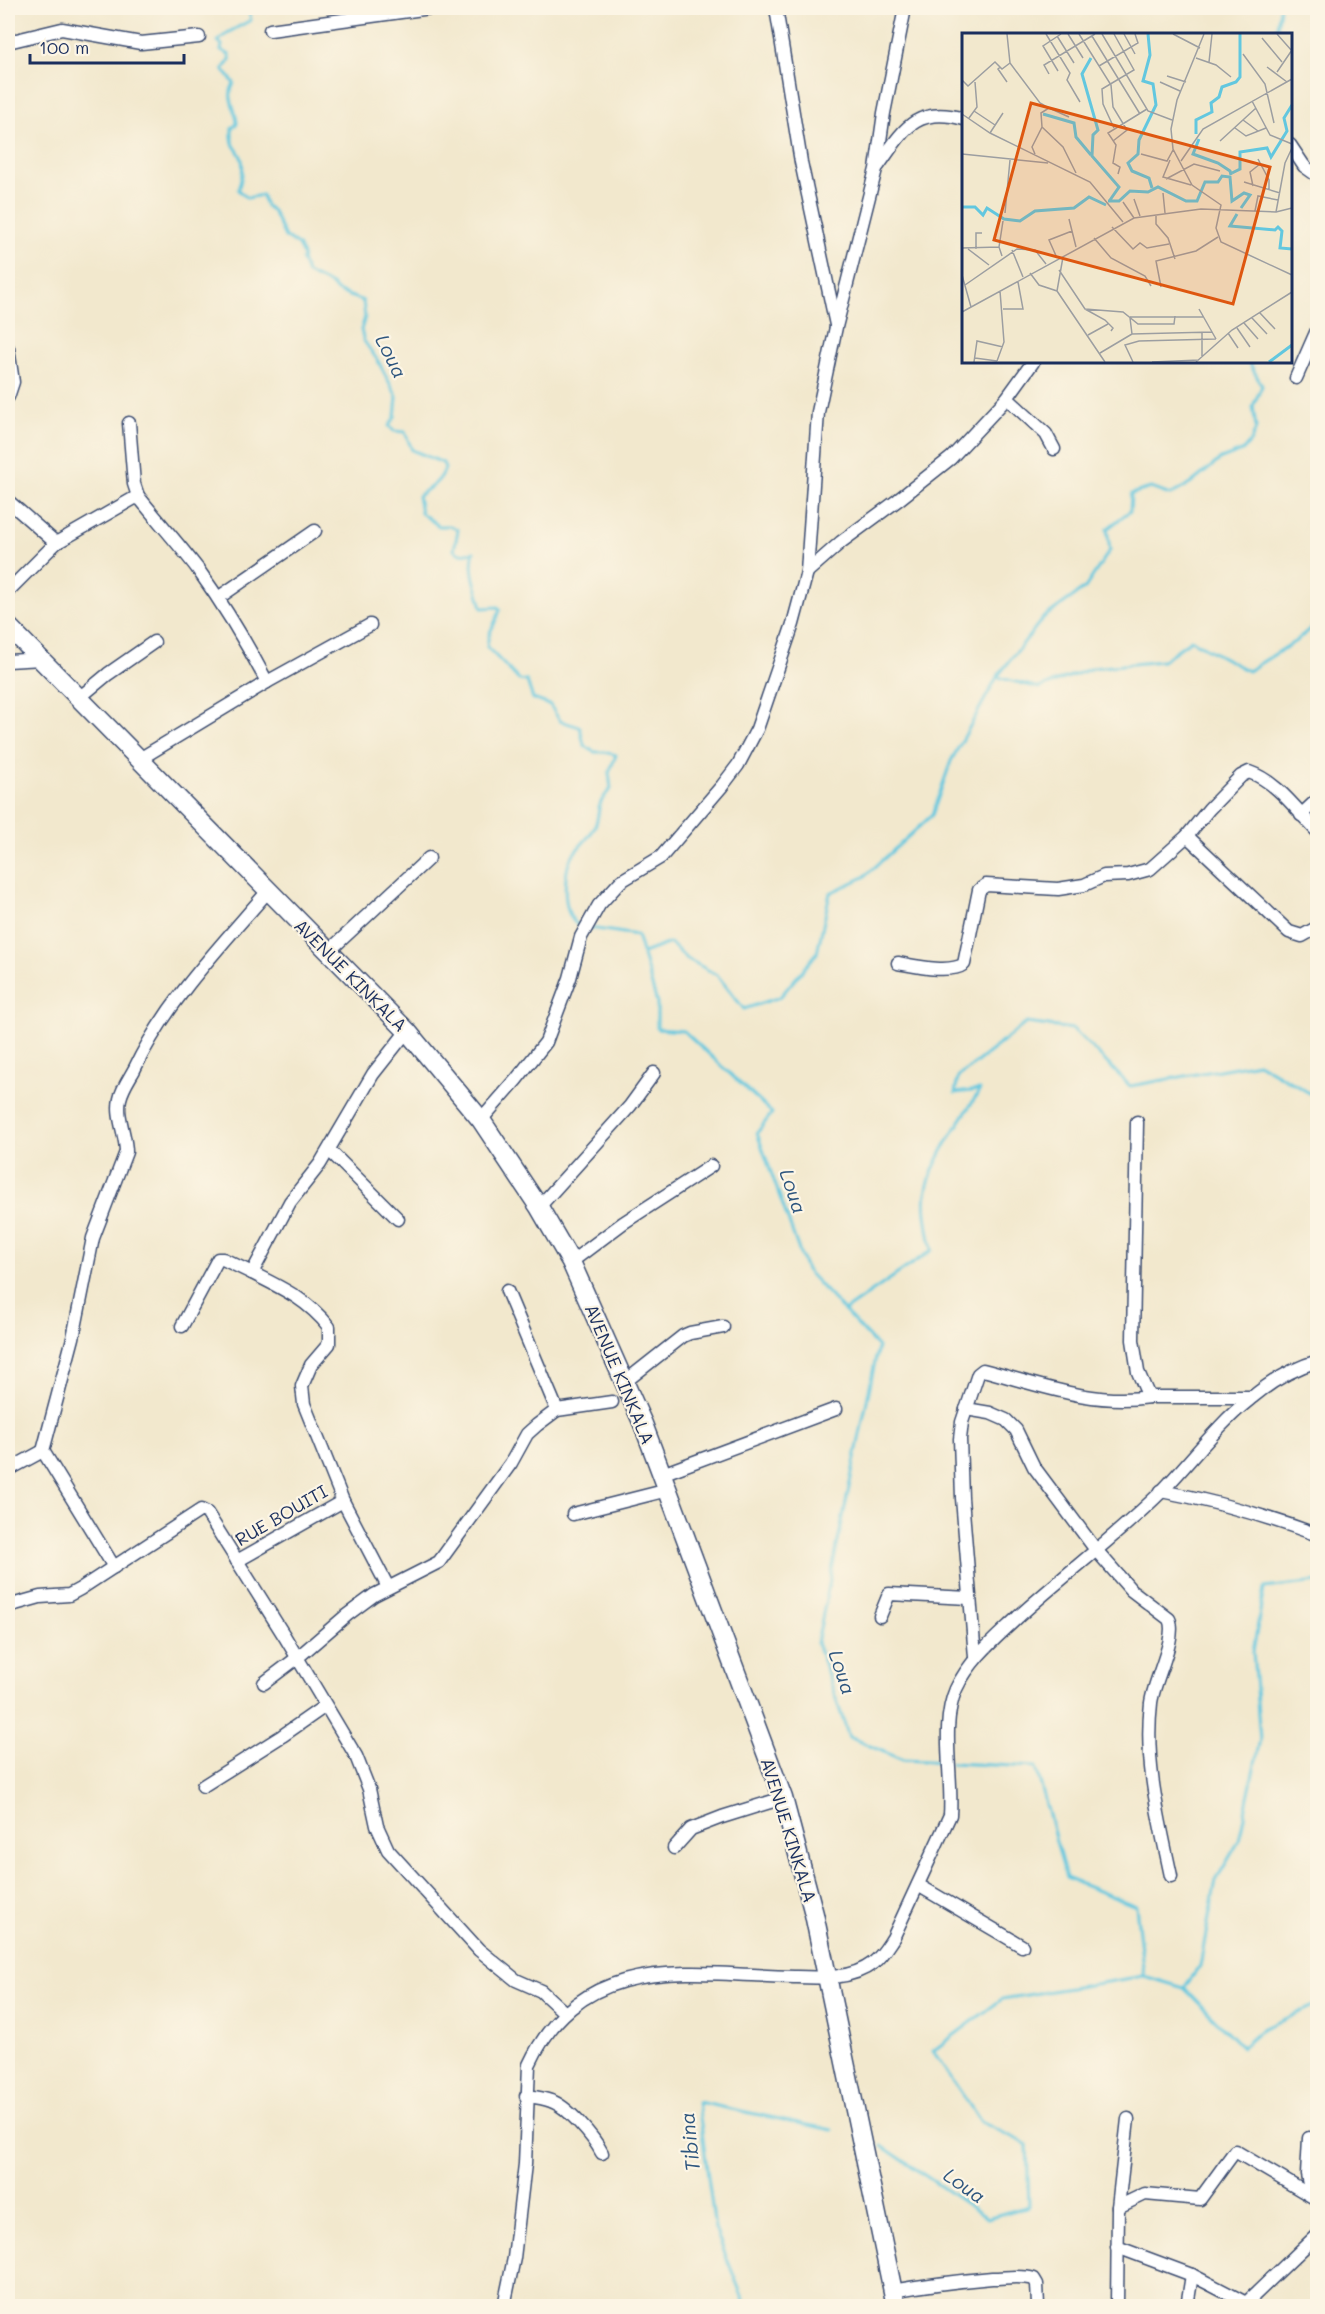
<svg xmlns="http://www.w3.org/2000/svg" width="1325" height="2314" viewBox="0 0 1325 2314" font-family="Mali,sans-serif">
<rect width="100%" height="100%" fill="#fcf5e5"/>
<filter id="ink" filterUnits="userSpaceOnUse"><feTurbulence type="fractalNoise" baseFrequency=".0167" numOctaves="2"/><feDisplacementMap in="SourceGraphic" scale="12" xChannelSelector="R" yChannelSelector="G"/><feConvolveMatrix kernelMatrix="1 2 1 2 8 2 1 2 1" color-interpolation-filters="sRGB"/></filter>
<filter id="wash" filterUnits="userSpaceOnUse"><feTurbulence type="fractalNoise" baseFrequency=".008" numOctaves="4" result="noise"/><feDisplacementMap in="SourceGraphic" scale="24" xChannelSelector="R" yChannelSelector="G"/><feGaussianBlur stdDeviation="1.35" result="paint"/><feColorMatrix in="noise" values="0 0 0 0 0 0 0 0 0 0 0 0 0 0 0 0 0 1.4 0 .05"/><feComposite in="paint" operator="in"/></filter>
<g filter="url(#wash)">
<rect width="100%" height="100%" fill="#f2e8cd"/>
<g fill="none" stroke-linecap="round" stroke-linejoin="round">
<g stroke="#62c7df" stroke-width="3">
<path d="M248 8 251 20 229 32 218 41 222 45 221 50 230 55V60L223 69 234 83C225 99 237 108 237 124L232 128C232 134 231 142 235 147 238 152 241 154 242 160 244 170 241 180 238 190L247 198 262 195 266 206 273 211 285 237 298 245 303 255 302 260 307 273 332 285 337 291 363 301 365 317 361 330 364 341 378 361 397 397 395 417 389 426 394 431 405 432 412 450 443 463 445 468C441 482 429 488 418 496L421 513 439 526H450L458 530 454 550 460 554 474 552C468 571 478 589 482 608L498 607 500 610C495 626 488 630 487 647L519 680 527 681 533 699 550 705 560 721 580 727 584 745 594 752H605L616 755 609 773 611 789C592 808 603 812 593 830 587 841 575 849 570 860 563 877 561 923 584 927"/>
<path d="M1276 34 1280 8"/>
<path d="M997 677 1043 618 1085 588 1110 550 1107 529 1130 511 1131 494 1151 488 1170 495 1190 484 1221 459 1242 451 1251 441 1256 428 1253 406 1262 386 1249 362"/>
<path d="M590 928 637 935 657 1003V1029L684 1031 772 1113 757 1133 806 1270 878 1347 817 1643 849 1737 903 1760 945 1762"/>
<path d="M643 953 670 943 686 958 717 975 744 1009 780 997 817 953 830 893 864 877 932 815 951 761 997 677 1039 688 1093 668 1162 661 1191 640 1248 671 1296 641 1318 622"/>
<path d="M844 1311 932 1250C929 1235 923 1208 926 1194 932 1158 961 1121 980 1090L955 1093 958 1077 1026 1023 1073 1029 1130 1086 1258 1063 1318 1098"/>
<path d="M1144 1976 1184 1988 1200 1966 1216 1880 1239 1841 1260 1739 1253 1652 1264 1588 1318 1582"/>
<path d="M1184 1988 1242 2047 1262 2029 1318 2004"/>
<path d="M882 2146 987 2218 1029 2206 1027 2144 981 2122 933 2051 1002 1999 1144 1976 1136 1906 1066 1878 1036 1767 951 1763"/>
<path d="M746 2306 715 2229 698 2102 832 2130"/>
</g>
</g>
</g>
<g filter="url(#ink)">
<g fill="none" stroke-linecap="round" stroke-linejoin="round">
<defs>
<g id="street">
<path d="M776 8 801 162 836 325"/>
<path d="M270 30 430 8"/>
<path d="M8 42 62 29 141 43 199 37"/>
<path d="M1290 145 1304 166 1318 176"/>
<path d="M878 166C903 131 915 105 964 119"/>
<path d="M8 348 13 382 8 397"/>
<path d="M1296 378 1318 328"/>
<path d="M1007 398 1046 434 1054 449"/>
<path d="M129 423 134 484 138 496"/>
<path d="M8 501 56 543"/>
<path d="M807 572 841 542 898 500 951 458 1007 398 1033 362"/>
<path d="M8 591 56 543 138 496C157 520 178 543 197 568 223 604 246 642 267 682"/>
<path d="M218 598 315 531"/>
<path d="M8 661 42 659"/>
<path d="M79 698 108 674 154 642"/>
<path d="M138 760 267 682 370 625"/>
<path d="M1301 815 1318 799"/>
<path d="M1187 836 1289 932 1302 936 1318 927"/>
<path d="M328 952 429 858"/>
<path d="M898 963C915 966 950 974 964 964L979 890 986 885 1058 889 1084 885 1104 876 1128 875 1150 869 1187 836 1209 809 1241 776 1249 772C1278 782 1297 811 1318 832"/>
<path d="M481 1120 516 1080 546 1042 570 978 581 937 599 905 621 881 661 857 722 786 738 765 757 729 793 624 807 572 818 412 836 327 876 169 884 113 905 8"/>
<path d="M1137 1122 1133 1340 1138 1372 1149 1397H1252"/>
<path d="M329 1150 398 1219"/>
<path d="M539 1207 630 1106 654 1073"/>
<path d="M571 1262 623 1223 711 1166"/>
<path d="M507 1291 557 1410"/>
<path d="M182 1326 218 1259H223L252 1273"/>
<path d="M626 1381 683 1336 690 1333 723 1327"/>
<path d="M966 1409 990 1413 1006 1420 1016 1430 1034 1467 1096 1550 1131 1590 1169 1619C1178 1637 1153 1682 1151 1703 1144 1761 1159 1819 1171 1876"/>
<path d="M8 1470 43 1451"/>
<path d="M662 1474 836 1409"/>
<path d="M1161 1491C1215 1501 1266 1516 1318 1535"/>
<path d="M573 1514 668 1490"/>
<path d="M237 1561 343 1501"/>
<path d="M114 1567 43 1451 73 1338 93 1238 126 1152C126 1134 116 1117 120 1099 122 1089 129 1079 134 1070 166 1002 220 947 268 891"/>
<path d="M388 1587 343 1501 304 1404 302 1386 311 1365 329 1344V1327C308 1300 282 1288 252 1273L290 1202 320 1164 373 1074 407 1031"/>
<path d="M8 1606 40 1597 69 1595 80 1589 201 1510 207 1513 285 1637 356 1756 369 1789 377 1826 388 1850 479 1950 516 1980 541 1991 565 2013"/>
<path d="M880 1616 889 1594 969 1598"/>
<path d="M975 1657 962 1498 960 1439 962 1422 978 1374 983 1370C1037 1384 1093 1406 1149 1397"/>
<path d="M264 1683 297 1658 347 1615 374 1595 439 1562 511 1463 527 1434 537 1425 557 1410 612 1402"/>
<path d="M203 1786 282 1736 325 1706"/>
<path d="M674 1848 691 1829 722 1817 783 1798"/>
<path d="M918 1885 1022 1946"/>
<path d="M526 2096C534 2097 543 2098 551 2101 567 2106 594 2137 602 2153"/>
<path d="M1309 2138 1307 2174 1311 2195"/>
<path d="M1118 2207 1145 2194 1200 2199 1235 2151 1318 2200"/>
<path d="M1117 2247 1192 2275 1246 2303"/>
<path d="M892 2291C925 2285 958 2281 992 2278 1006 2278 1021 2275 1034 2279L1037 2284 1038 2306"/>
<path d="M504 2306 514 2258 525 2164 529 2065C582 1950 691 1974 794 1977 819 1978 851 1980 873 1963 882 1956 887 1947 893 1938L950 1815C953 1776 940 1725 956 1689 970 1659 995 1639 1018 1617 1065 1574 1117 1536 1162 1491 1192 1460 1217 1425 1250 1399 1269 1383 1294 1368 1318 1361"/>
<path d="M1117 2306 1118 2207 1128 2119"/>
<path d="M1187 2306 1192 2275"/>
<path d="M1243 2306 1318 2234"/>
</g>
<path id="primary" d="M8 626 407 1031 481 1120 539 1207 571 1262 643 1424 783 1798 814 1914 896 2306"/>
</defs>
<use href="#street" stroke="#3b4b6f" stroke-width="15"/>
<use href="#primary" stroke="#3b4b6f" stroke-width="21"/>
<use href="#street" stroke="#fff" stroke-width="12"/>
<use href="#primary" stroke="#fff" stroke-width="18"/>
</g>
</g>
<g text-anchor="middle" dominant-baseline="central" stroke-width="4.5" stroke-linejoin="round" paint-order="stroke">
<g font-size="18" fill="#1b2f5e" stroke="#fcf5e5">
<text transform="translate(351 975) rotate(45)">AVENUE KINKALA</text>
<text transform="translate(620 1374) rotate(67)">AVENUE KINKALA</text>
<text transform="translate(281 1515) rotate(-30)">RUE BOUITI</text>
<text transform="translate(789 1830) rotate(73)">AVENUE KINKALA</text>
</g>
<g font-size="20" font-style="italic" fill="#2d557e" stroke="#fcf5e5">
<text transform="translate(392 356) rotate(63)">Loua</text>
<text transform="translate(794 1191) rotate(71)">Loua</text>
<text transform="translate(843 1672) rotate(71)">Loua</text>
<text transform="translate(689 2142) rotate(-96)">Tibina</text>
<text transform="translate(965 2185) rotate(35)">Loua</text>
</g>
</g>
<g transform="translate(962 33)">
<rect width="330" height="330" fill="#f2e8cd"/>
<path fill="none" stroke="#62c7df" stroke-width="3" d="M186 1 188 22 181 48 191 51 194 72 177 107 176 121 166 130 170 138 187 145 190 155M129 25 120 41 136 97 131 102 130 123 157 154 148 167M81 81 112 90 114 104 129 122M234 101V87L250 79 249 70 257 64 260 54 274 49 278 44V1M237 106 231 121 256 130 268 138 269 142M270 140 278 136V119L305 115 309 124 325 98 322 85 330 72M146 168H157L168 158 186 159 196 154 224 168H235L243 149H256L260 143 268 144 270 168 282 160 288 162 279 175M0 174H13L21 182 25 175 42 186 58 188 73 178 112 175 127 164 144 172M275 181 268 193 313 197 316 194 320 198 318 215 330 216M307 329 330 312"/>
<path fill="none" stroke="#9c9ea1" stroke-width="1.5" d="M45 1 48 30 78 70 87 75 79 80 80 94 70 114 73 121M84 1 108 40 105 47 118 69M106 1 121 25M117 1 149 52 151 74 165 97 151 108M140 1 186 78 210 87M152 1 172 37 140 56 141 71 152 95M162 1 173 21M211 1 238 15M242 1 215 67 209 96 211 116 230 152 259 172 254 195 259 209 330 242M315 1 330 18M95 3 112 30M130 3 178 81M300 5 320 29M281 21 303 51 312 90M234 25 254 32 269 44M247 29 250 1M137 33 176 10 173 1M38 34 36 36 45 49M305 34 325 49M96 38 81 13 99 1M315 39 330 17M87 41 82 32 133 1M205 43 224 49M0 47 6 53 33 29 40 36 48 30M198 49 218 58M290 68 308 102 330 111M87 75 107 84M12 78 33 92M0 81 28 100 128 149 161 189M7 85 15 74 13 49M281 87 296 98M80 94 101 114 114 140M273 95 284 103 304 95M28 100 41 80M258 108 294 75M0 121 86 130M179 121 205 128 211 117M296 126 307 147V157M208 127 201 144 229 152M219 128 241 96 330 46M156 141 158 134 151 130 154 112 146 100 185 76M204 146 232 131 258 138M282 149 318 160M291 153 288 139 298 131M201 160 203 180M172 166 178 183M161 169 172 185M293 178 296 163 316 167M314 179 323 130 330 115M43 180 48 127M194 183V191L206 205 213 226M107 186 114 214M150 194 171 216 178 210 185 215 207 211M132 205 149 225 183 243 189 253M37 214 41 188M0 215 37 214 40 223M6 216 27 232M14 216V200H20M50 217 61 244M95 225 87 207 110 198M97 237 123 276 161 279 176 291H212L213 283M68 240 77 252 95 258 143 329M0 242 9 274M3 252 55 216 73 217 84 231M199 254 194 228 234 218 256 204M95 258 101 224M41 276H61L56 249M123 276 143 287 151 295 149 298M237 276 254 306M0 279 172 185 239 176 314 179 330 175M298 280 313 296M168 284H241M168 285 170 301 250 299M290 285 305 301M282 290 296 306M275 295 288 314M240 299V324M266 300 276 315M126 302 146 291M138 320 170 301M13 325 35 328M35 328 42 309 38 258M12 329 15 308 41 314M171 329 163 312 177 308 254 306M190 329 237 327M234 329 270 297 330 259"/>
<path fill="#de5710" fill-opacity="0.15" stroke="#de5710" stroke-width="3" d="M69 70 308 134 271 271 32 207Z"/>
<rect width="330" height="330" fill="none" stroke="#1b2f5e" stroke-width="3"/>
</g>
<rect width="1325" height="2314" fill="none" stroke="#fcf5e5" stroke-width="30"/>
<path d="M30 54v9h154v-9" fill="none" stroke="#1b2f5e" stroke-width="3"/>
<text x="39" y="54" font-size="18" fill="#1b2f5e" stroke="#fcf5e5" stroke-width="4.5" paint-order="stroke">100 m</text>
</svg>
